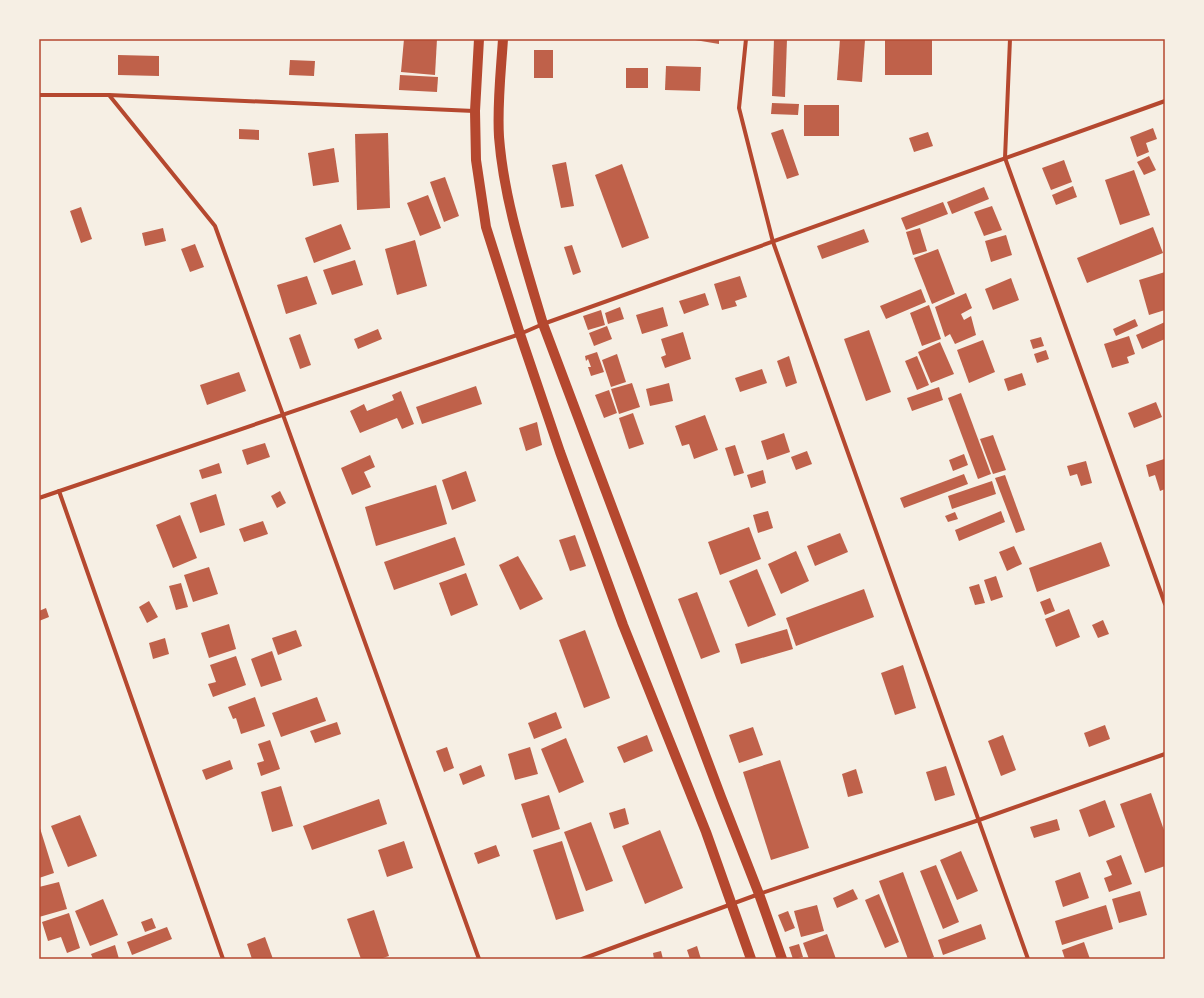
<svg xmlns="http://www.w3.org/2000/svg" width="1204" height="998" viewBox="0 0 1204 998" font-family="Poppins,sans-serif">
<rect width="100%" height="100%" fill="#f6efe4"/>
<g fill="#bf614a">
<path d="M404 39H437L435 75 401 72Z"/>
<path d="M695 39H719V44L695 40Z"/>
<path d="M774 39H787L785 97 772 96Z"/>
<path d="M840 39 865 40 862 82 837 80Z"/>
<rect x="885" y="39" width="47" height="36"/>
<rect x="534" y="50" width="19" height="28"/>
<path d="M118 55 159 56V76L118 75Z"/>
<path d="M290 60 315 61 314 76 289 75Z"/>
<path d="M666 66 701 67 700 91 665 90Z"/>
<rect x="626" y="68" width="22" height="20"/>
<path d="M400 75 438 77 437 92 399 90Z"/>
<path d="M772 103 799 104 798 115 771 114Z"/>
<rect x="804" y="105" width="35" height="31"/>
<path d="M1153 128 1157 139 1146 143 1149 152 1137 157 1130 137Z"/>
<path d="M239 129 259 130V140L239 139Z"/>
<path d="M783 129 799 175 787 179 771 133Z"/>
<path d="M928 132 933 146 914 152 909 138Z"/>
<path d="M388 133 390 208 357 210 355 134Z"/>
<path d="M334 148 339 182 313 186 308 153Z"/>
<path d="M1149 156 1156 170 1144 175 1137 162Z"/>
<path d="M1064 160 1072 182 1051 190 1042 168Z"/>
<path d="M566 162 574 206 561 208 552 165Z"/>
<path d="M622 164 649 238 622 248 595 175Z"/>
<path d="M1134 170 1150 215 1120 225 1105 180Z"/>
<path d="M445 177 459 216 444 222 430 182Z"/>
<path d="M1073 186 1077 197 1056 205 1052 195Z"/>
<path d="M984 187 989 199 952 214 947 202Z"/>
<path d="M428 195 441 228 420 236 407 203Z"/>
<path d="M943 202 948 214 906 230 901 218Z"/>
<path d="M992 206 1002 230 984 236 974 212Z"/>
<path d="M81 207 92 239 81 243 70 211Z"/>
<path d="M341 224 351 249 314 263 305 238Z"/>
<path d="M1153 227 1163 253 1087 283 1077 258Z"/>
<path d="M163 228 166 241 145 246 142 233Z"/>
<path d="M920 228 927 251 913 255 906 232Z"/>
<path d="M864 229 869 242 822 259 817 246Z"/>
<path d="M1006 235 1012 255 991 262 985 241Z"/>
<path d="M415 240 427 286 397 295 385 249Z"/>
<path d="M195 244 204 267 190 272 181 249Z"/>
<path d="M572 245 581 272 573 275 564 247Z"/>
<path d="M938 249 955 294 932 304 914 258Z"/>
<path d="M355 260 363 285 332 295 323 270Z"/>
<path d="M1165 272V310L1149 315 1139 280Z"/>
<path d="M307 276 317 304 286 314 277 285Z"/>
<path d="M740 276 747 297 735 301 737 306 722 310 714 284Z"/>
<path d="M1011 278 1019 300 993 310 985 289Z"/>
<path d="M921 289 926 302 886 319 880 306Z"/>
<path d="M705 293 709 305 684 314 679 301Z"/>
<path d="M966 293 972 308 961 314 964 320 971 316 976 335 955 344 950 334 945 337 935 307Z"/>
<path d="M929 305 941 339 922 346 910 313Z"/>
<path d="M620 307 624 319 608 324 605 313Z"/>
<path d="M663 307 668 326 642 334 636 315Z"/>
<path d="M601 310 605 325 588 330 583 316Z"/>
<path d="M1135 319 1138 326 1116 336 1113 329Z"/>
<path d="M1165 322V339L1142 349 1136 335Z"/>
<path d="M607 326 612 339 594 346 589 333Z"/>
<path d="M378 329 382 339 358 349 354 339Z"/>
<path d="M869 330 891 392 866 401 844 339Z"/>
<path d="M683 332 691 359 665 368 661 357 666 355 661 339Z"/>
<path d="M300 334 311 365 300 369 289 338Z"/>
<path d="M1129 336 1135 354 1127 357 1129 363 1112 368 1104 344Z"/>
<path d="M1041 337 1044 346 1033 349 1030 340Z"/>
<path d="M983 340 995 372 969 383 957 350Z"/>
<path d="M940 342 954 374 931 383 918 352Z"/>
<path d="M1046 350 1049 359 1037 363 1034 354Z"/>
<path d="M597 352 604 372 591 376 588 367H591L588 359 586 361 585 356Z"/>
<path d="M617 354 626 382 611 387 602 360Z"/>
<path d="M789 356 797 383 786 387 777 361Z"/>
<path d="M917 356 929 385 917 390 905 361Z"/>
<path d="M762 369 767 383 740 392 735 378Z"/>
<path d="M239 372 246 391 207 405 200 385Z"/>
<path d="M1022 373 1026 385 1008 391 1004 379Z"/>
<path d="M632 383 640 407 619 414 611 389Z"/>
<path d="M669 383 673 401 650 406 646 389Z"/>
<path d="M476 386 482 404 422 424 416 407Z"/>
<path d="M939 387 943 400 912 411 907 398Z"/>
<path d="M609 390 617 413 604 418 595 395Z"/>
<path d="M401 391 414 424 402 429 397 418 360 433 350 411 364 404 367 411 394 400 392 395Z"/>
<path d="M961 393 991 474 978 479 948 398Z"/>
<path d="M1156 402 1162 417 1134 428 1128 413Z"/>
<path d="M633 413 644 444 629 449 619 418Z"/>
<path d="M705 415 718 450 694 459 689 444 682 446 675 426Z"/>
<path d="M537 422 542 445 526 451 519 428Z"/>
<path d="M784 433 790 452 767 460 761 441Z"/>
<path d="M993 435 1006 470 993 474 980 439Z"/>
<path d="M265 443 270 457 247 465 242 450Z"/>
<path d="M735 445 744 473 734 476 725 448Z"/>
<path d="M807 451 812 464 796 470 791 457Z"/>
<path d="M964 454 968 465 953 471 949 460Z"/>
<path d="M370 455 375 467 364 472 371 487 352 495 341 468Z"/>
<path d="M1164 459 1165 463V489L1160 491 1155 475 1149 477 1146 465Z"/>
<path d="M1086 461 1092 483 1081 486 1077 474 1070 476 1067 466Z"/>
<path d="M219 463 222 473 202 479 199 470Z"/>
<path d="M763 470 766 483 751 488 747 475Z"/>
<path d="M466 471 476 501 452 510 442 480Z"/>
<path d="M964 474 968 484 904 508 900 498Z"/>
<path d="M1005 475 1025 530 1016 533 995 478Z"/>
<path d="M992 481 996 494 952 509 948 496Z"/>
<path d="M436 485 447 524 376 546 365 507Z"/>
<path d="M280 491 286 503 277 508 271 496Z"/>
<path d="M216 494 225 525 200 533 190 503Z"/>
<path d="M768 511 773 528 758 533 753 515Z"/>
<path d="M1001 511 1005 522 959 541 955 530Z"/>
<path d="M955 512 958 519 948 522 945 516Z"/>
<path d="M180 515 197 558 173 568 156 525Z"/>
<path d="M263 521 268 534 244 542 239 529Z"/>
<path d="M749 527 761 559 720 575 708 542Z"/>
<path d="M840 533 848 552 815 566 807 546Z"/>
<path d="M575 535 586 566 570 571 559 540Z"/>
<path d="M455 537 465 565 394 590 384 562Z"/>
<path d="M1101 542 1110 566 1037 592 1029 568Z"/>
<path d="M1014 546 1022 564 1007 571 999 552Z"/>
<path d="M796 551 809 581 781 594 768 564Z"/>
<path d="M518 556 543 599 520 610 499 565Z"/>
<path d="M209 567 218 594 193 602 184 575Z"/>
<path d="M757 569 776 615 748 627 729 581Z"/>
<path d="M466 573 478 605 451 616 439 583Z"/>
<path d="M996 576 1003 597 991 601 984 580Z"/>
<path d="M181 583 188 607 176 610 169 586Z"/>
<path d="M979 584 985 603 975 605 969 587Z"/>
<path d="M864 589 874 617 796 646 786 618Z"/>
<path d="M697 592 720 652 701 659 678 599Z"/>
<path d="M1050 598 1055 611 1045 615 1040 602Z"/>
<path d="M149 601 158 617 147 623 139 607Z"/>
<path d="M46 608 49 617 39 621V611Z"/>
<path d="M1069 609 1080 637 1056 647 1045 619Z"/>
<path d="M1103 620 1109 634 1098 638 1092 625Z"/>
<path d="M229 624 236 649 209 658 201 633Z"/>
<path d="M787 629 793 649 741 664 735 644Z"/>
<path d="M296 630 302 646 278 655 272 638Z"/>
<path d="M585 630 610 698 584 708 559 640Z"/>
<path d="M165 638 169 654 153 659 149 643Z"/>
<path d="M272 651 282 680 261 687 251 659Z"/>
<path d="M236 656 246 685 213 697 208 684 216 682 210 665Z"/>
<path d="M903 665 916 708 895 715 881 673Z"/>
<path d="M255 697 265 726 241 734 236 718 233 719 228 707Z"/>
<path d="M317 697 326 721 281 737 272 713Z"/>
<path d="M556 712 562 728 534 739 528 723Z"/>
<path d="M337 722 341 734 315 743 310 731Z"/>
<path d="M1105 725 1110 739 1089 747 1084 733Z"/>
<path d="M753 727 763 755 739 763 729 735Z"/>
<path d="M647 735 653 751 624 763 617 747Z"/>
<path d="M1003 735 1016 770 1001 776 988 741Z"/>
<path d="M566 738 584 782 559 793 541 749Z"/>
<path d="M270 740 280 769 261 776 257 763 264 761 258 744Z"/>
<path d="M447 747 454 768 444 772 436 751Z"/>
<path d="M530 747 538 774 515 780 508 754Z"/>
<path d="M230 760 233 769 206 780 202 770Z"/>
<path d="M780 760 809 848 771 860 743 772Z"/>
<path d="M481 765 485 776 463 785 459 774Z"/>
<path d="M946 766 955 795 935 801 926 772Z"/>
<path d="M856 769 863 793 848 797 842 774Z"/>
<path d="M281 786 293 826 272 832 261 792Z"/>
<path d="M1151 793 1165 833V866L1145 873 1120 804Z"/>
<path d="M549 795 560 829 532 838 521 804Z"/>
<path d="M379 799 387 824 312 850 303 826Z"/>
<path d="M1105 800 1115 827 1089 837 1079 810Z"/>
<path d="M625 808 629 824 614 829 609 813Z"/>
<path d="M80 815 97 856 68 867 51 826Z"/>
<path d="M1057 819 1060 830 1034 838 1030 827Z"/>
<path d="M591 822 613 881 586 891 564 832Z"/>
<path d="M39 825 54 873 39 878Z"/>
<path d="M660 830 683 888 645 904 622 846Z"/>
<path d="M404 841 413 868 387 877 378 850Z"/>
<path d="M562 841 584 911 556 920 533 850Z"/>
<path d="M496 845 500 856 478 864 474 853Z"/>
<path d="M961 851 978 891 957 900 940 860Z"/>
<path d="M1121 855 1132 884 1109 892 1104 878 1112 875 1106 861Z"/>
<path d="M936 865 959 922 943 929 920 871Z"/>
<path d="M903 872 934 957 928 959H908L879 881Z"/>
<path d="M1080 872 1089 898 1063 907 1055 881Z"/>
<path d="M59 882 67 909 39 917V887Z"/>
<path d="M853 889 858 899 837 908 833 898Z"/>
<path d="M1140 891 1147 915 1119 923 1112 899Z"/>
<path d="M879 894 899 942 885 948 865 900Z"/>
<path d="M103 899 118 935 90 946 75 911Z"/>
<path d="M817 905 824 931 801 937 794 911Z"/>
<path d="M1106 905 1113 929 1062 945 1055 921Z"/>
<path d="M374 910 389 956 380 959H361L347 919Z"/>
<path d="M788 911 795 928 785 932 778 915Z"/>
<path d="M69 913 80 948 67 953 61 937 48 941 42 922Z"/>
<path d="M152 918 156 928 145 932 141 922Z"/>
<path d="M981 924 986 939 943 955 938 940Z"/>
<path d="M167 927 172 939 132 955 127 942Z"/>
<path d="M827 934 836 959H809L803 943Z"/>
<path d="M265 937 273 959H252L247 944Z"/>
<path d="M1084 942 1090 959H1065L1062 950Z"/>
<path d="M799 944 803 957 793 959 789 947Z"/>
<path d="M115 945 119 959H93L91 954Z"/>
<path d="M697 946 701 959H690L687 950Z"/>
<path d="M661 951 663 959H654L653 953Z"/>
</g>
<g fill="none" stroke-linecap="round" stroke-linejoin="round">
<g stroke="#b5482f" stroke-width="4">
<path d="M746 39 739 108 773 242 1028 959"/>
<path d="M1010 39 1005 158 1165 604"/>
<path d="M39 95H109L474 111"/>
<path d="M109 95 215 226 479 959"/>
<path d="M59 491 223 959"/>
<path d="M39 498 520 334 543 324 1165 101"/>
<path d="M582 959 759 894 979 820 1165 754"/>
</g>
<g stroke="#b5482f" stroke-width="10">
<path d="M479 39 475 111 476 160 486 227 520 334 560 452 623 625 706 832 751 959"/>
<path d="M503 39C501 71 497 104 499 137 504 201 525 263 543 324L721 797 759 894 782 959"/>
</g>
</g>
<rect width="1204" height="998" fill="none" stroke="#f6efe4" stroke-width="80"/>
<rect x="40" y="40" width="1124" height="918" fill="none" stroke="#b5482f" stroke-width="1.5"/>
</svg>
